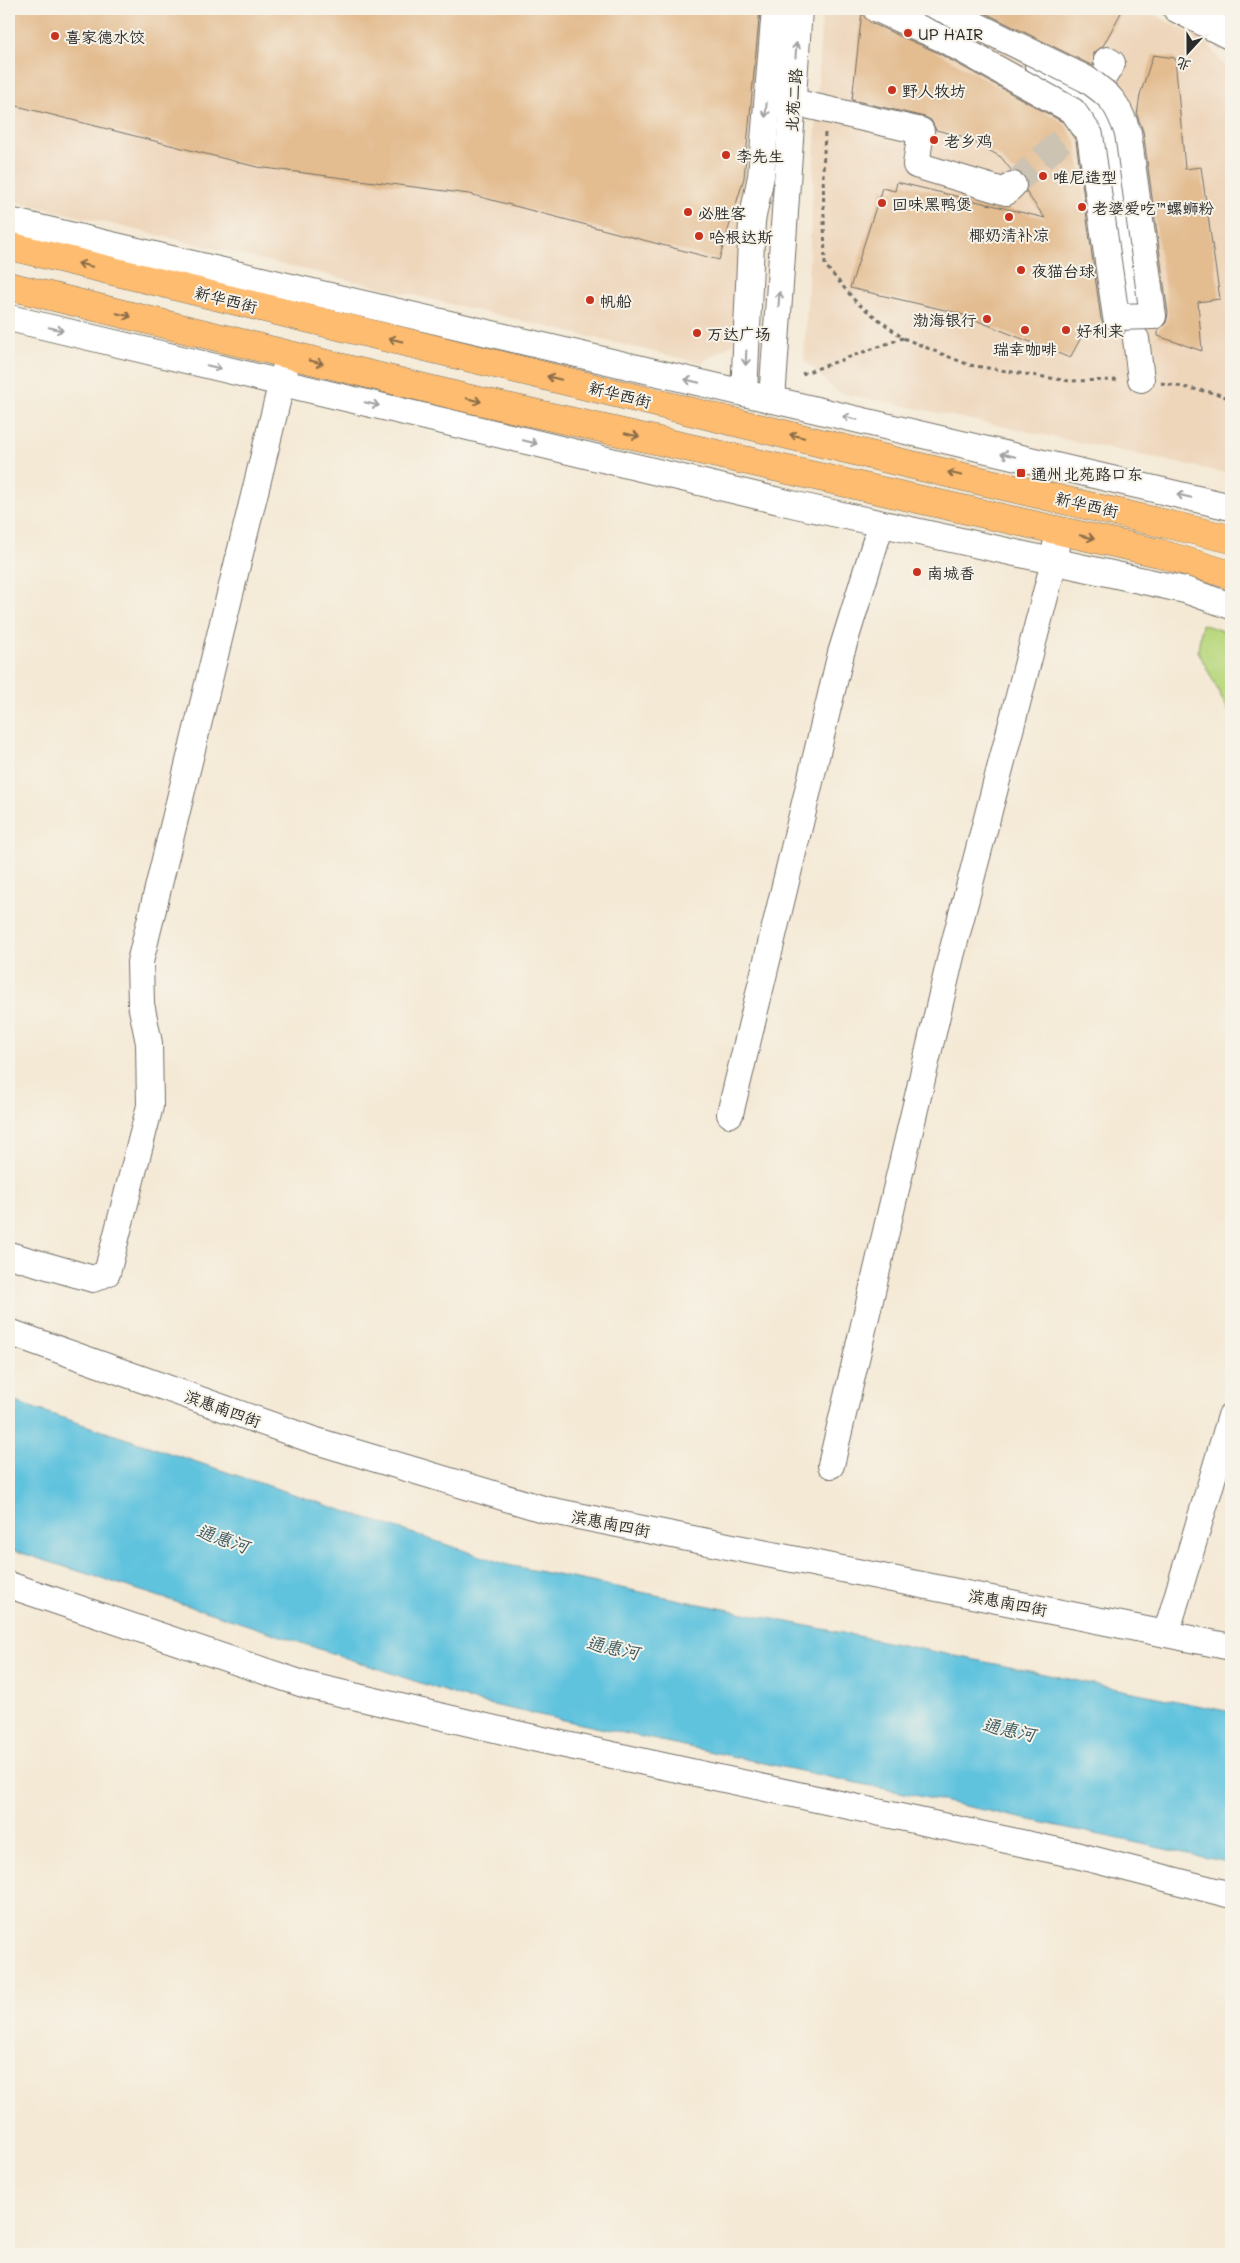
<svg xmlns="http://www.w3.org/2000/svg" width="1240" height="2263" viewBox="0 0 1240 2263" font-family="Mali,'LXGW WenKai TC',sans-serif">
<rect width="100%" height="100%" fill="#f7f3e8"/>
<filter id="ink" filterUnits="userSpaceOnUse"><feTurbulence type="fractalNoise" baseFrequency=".02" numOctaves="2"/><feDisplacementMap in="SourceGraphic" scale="10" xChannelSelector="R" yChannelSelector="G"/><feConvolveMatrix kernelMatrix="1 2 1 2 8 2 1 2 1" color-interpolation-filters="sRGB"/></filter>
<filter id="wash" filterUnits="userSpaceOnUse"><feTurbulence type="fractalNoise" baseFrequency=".0096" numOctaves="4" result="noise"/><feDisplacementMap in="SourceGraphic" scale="20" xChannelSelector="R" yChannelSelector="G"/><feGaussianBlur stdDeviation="1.12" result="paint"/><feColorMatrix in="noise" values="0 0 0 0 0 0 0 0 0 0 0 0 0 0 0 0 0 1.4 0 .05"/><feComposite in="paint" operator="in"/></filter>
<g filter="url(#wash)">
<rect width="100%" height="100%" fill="#f4e9d5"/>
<g fill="#eed6bb">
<path d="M9 9H764L734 343 701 363 9 200Z"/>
<path d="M822 9H1143L1206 41 1231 75V474L837 392 804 360Z"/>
</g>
<path fill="#b9d87f" stroke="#728255" d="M1202 624 1231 634V716L1198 651Z"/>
<path fill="#60c3de" stroke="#467784" d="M9 1400 508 1565 1231 1712V1863L474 1701 236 1621 9 1549Z"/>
<g id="blocks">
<g fill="#e3bc90">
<path d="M9 9H760L744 178 719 260 469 194 257 167 9 104Z"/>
<path d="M977 9H1123L1103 46 1094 53 1093 66Z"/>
<path d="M862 11 865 18 871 23 936 52 1063 122 1076 141 1101 319 1108 333 1084 332 1070 358 958 313 850 288 882 188 895 191 897 182 1045 218 1026 192 1028 182 1024 175 1017 171 1011 170 1001 157 965 137 936 130 931 120 925 117 852 100Z"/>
<path d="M1153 55 1175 58 1185 169 1201 167 1220 299 1198 302 1202 351 1158 336V330L1166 323 1168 314 1143 131 1137 115 1140 95Z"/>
</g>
</g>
</g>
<g filter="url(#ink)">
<use href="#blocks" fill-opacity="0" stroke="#716e66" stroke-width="1"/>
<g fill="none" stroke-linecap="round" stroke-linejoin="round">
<path stroke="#ccc3b3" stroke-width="26" stroke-dasharray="26 13" stroke-linecap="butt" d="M1013 185 1086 118"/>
<defs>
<g id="minor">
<path d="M922 9 962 28"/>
<path d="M1176 9 1231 37"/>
<path d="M1219 9 1231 15"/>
<path d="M1038 65 1054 73 1107 121 1131 302"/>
<path d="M793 102 921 131 916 165 1006 192 1013 185"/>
<path d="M1088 103 1112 63 1107 60"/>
<path d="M9 221 1231 507"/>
<path d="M9 318 796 505 1185 590 1231 606"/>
<path d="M1136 339 1141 379"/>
<path d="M744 393 752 221 761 176 775 9"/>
<path d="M772 400 799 9"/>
<path d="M730 1114 841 653 881 524"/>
<path d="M9 1255 93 1279 107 1273 150 1106 149 1043 141 1004 140 962 286 365"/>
<path d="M9 1332 313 1440 543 1509 1231 1647"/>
<path d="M831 1465 951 956 1054 562 1056 545"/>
<path d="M9 1585 306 1685 538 1739 1072 1854 1231 1895"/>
<path d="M1166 1634 1231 1416"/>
</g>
<g id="major">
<path d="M9 246 895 461 1231 539"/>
<path d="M9 286 462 397 1159 553 1231 575"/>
</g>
</defs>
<use href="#minor" stroke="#716e66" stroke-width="28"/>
<use href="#major" stroke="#716e66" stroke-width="29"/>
<g stroke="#716e66" stroke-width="3" stroke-dasharray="4 4" stroke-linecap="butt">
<path d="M825 133 823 171 825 265 857 303 903 338 969 365 1069 381 1120 380"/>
<path d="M802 374 903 338"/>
<path d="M1161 383 1215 393 1231 399"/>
</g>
<use href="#minor" stroke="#fff" stroke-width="26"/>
<use href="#major" stroke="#fdbc6f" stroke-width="28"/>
<defs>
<path id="minor-bridge" d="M877 9 943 39 1073 111 1090 135 1116 317 1153 316 1128 133C1117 103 1113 97 1086 79L943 9"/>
</defs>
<use href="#minor-bridge" stroke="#716e66" stroke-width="28" stroke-linecap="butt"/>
<use href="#minor-bridge" stroke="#fff" stroke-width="26"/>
</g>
<defs><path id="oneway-shaft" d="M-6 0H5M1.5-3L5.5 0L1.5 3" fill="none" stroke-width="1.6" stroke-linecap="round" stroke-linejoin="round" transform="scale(1.25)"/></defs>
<g stroke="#a0a0a0">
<use href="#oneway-shaft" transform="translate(796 50) rotate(-86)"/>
<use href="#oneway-shaft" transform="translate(766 110) rotate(95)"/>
<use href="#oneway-shaft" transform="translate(779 299) rotate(-86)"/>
<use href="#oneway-shaft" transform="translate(56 329) rotate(13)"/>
<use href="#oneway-shaft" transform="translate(746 358) rotate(93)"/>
<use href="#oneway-shaft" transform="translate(214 367) rotate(13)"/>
<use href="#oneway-shaft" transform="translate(692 381) rotate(-167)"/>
<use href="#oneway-shaft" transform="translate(372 404) rotate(13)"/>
<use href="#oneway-shaft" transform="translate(850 418) rotate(-167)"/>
<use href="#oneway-shaft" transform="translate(530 442) rotate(13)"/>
<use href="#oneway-shaft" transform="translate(1008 455) rotate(-167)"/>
<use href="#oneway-shaft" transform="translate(1184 496) rotate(-167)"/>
</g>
<g stroke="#8a6c4a">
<use href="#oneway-shaft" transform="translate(85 265) rotate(-166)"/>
<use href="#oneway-shaft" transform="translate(124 315) rotate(14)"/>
<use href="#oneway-shaft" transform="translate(396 340) rotate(-166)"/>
<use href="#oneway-shaft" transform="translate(316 362) rotate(14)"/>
<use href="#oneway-shaft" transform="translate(554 378) rotate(-166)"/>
<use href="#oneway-shaft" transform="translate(474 400) rotate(13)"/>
<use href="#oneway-shaft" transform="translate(632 435) rotate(13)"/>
<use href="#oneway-shaft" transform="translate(797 436) rotate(-166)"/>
<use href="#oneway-shaft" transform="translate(955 474) rotate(-167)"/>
<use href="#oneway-shaft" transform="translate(1087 537) rotate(13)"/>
</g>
</g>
<g fill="#c8321e" stroke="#f7f3e8" stroke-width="2">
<circle cx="908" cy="33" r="5"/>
<circle cx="55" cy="36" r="5"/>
<circle cx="892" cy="90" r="5"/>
<circle cx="934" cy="140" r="5"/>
<circle cx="726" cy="155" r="5"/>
<circle cx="1043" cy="176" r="5"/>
<circle cx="882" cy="203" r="5"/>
<circle cx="1082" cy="207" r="5"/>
<circle cx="688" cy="212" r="5"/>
<circle cx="1009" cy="217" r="5"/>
<circle cx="699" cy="236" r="5"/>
<circle cx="1021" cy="270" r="5"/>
<circle cx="590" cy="300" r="5"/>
<circle cx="987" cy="319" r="5"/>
<circle cx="1025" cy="330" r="5"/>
<circle cx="1066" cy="330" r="5"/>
<circle cx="697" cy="333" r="5"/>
<rect x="1016" y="468" width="10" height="10" rx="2.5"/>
<circle cx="917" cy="572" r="5"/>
</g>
<g text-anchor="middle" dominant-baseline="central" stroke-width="4" stroke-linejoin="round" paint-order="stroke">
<g font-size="16" fill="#2b2b2b" stroke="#f7f3e8" text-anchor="start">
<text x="918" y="33">UP HAIR</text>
<text x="65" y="36">喜家德水饺</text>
<text x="902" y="90">野人牧坊</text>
<text x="944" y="140">老乡鸡</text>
<text x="736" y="155">李先生</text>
<text x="1053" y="176">唯尼造型</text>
<text x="892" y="203">回味黑鸭煲</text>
<text x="1092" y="207">老婆爱吃™螺蛳粉</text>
<text x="698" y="212">必胜客</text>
<text x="1009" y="234" text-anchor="middle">椰奶清补凉</text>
<text x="709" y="236">哈根达斯</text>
<text x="1031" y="270">夜猫台球</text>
<text x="600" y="300">帆船</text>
<text x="977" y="319" text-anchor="end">渤海银行</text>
<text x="1076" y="330">好利来</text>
<text x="707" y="333">万达广场</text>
<text x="1025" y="348" text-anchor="middle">瑞幸咖啡</text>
<text x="1031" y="473">通州北苑路口东</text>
<text x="927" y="572">南城香</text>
</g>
<g font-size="16" fill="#2b2b2b" stroke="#f7f3e8">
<text transform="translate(793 100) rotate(-86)">北苑二路</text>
<text transform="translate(226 299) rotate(14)">新华西街</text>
<text transform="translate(620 394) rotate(14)">新华西街</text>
<text transform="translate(1087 504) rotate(13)">新华西街</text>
<text transform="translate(223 1408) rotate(20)">滨惠南四街</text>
<text transform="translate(611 1523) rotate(11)">滨惠南四街</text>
<text transform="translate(1008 1602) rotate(11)">滨惠南四街</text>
</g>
<g font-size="18" font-style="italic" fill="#3b5961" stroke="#f7f3e8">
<text transform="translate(223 1538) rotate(19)">通惠河</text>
<text transform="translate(613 1647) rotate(12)">通惠河</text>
<text transform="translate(1009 1729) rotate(12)">通惠河</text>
</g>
</g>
<rect width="1240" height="2263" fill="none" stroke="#f7f3e8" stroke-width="30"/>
<g transform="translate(1188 52) rotate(201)" stroke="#f7f3e8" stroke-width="4" paint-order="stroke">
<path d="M0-4L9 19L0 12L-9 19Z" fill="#2b2b2b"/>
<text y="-8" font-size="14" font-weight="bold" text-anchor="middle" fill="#2b2b2b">北</text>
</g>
</svg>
